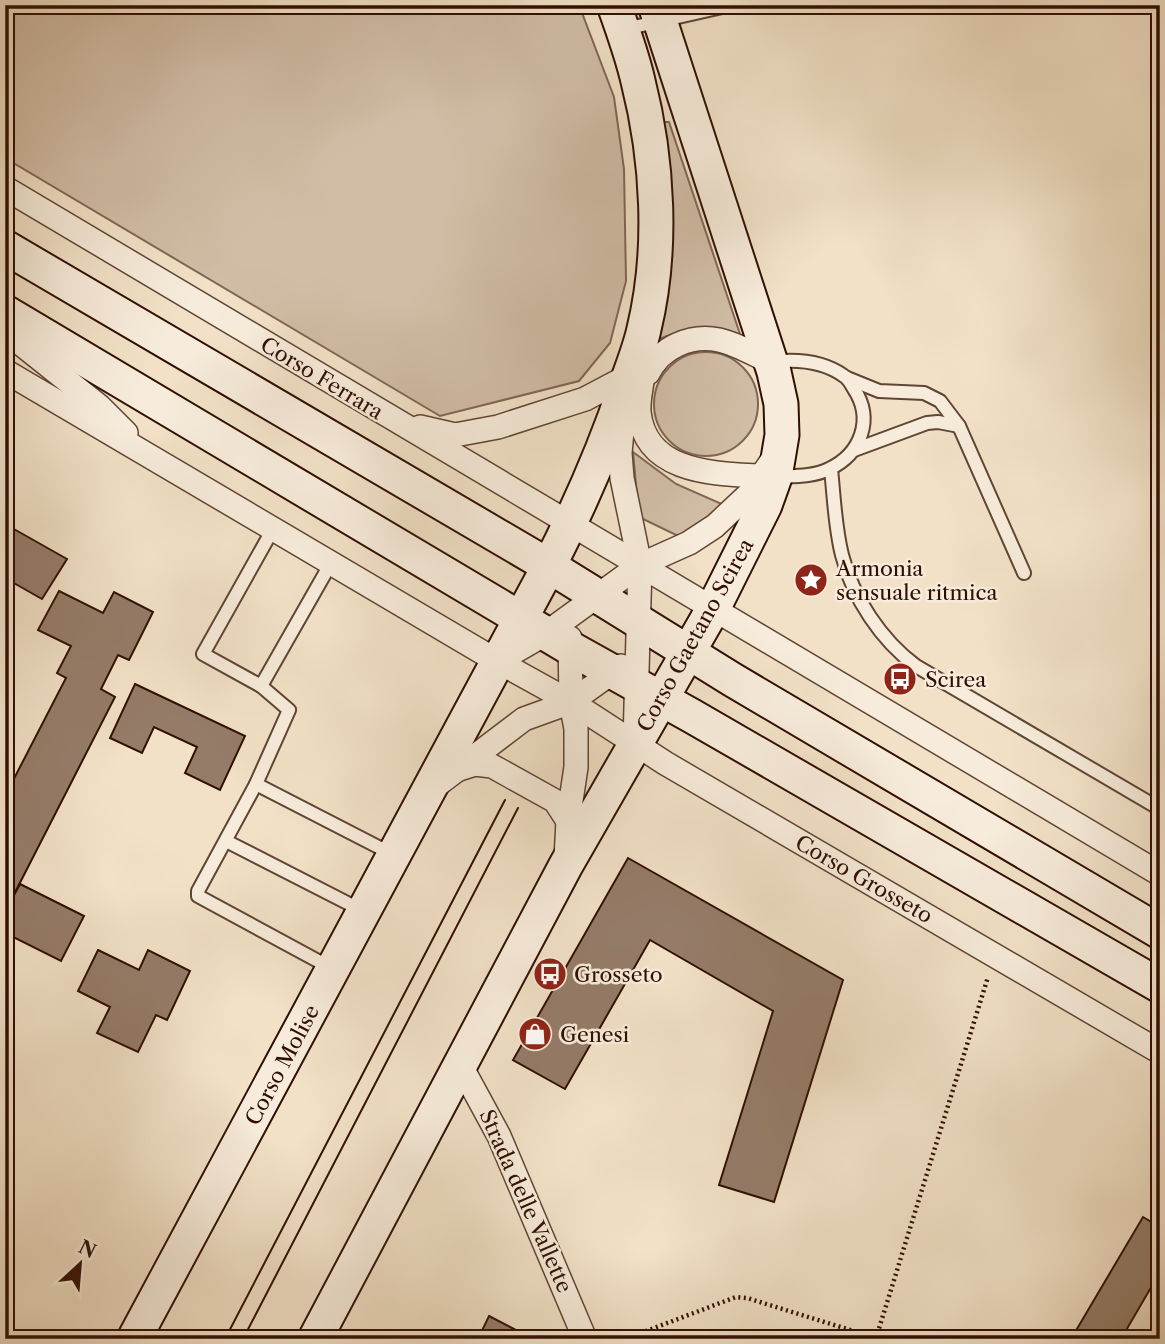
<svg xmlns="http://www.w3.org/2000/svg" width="1165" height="1344" viewBox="0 0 1165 1344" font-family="'Libre Caslon Text',serif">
<rect width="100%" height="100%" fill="#f2e1c7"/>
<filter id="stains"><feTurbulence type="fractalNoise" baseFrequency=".00286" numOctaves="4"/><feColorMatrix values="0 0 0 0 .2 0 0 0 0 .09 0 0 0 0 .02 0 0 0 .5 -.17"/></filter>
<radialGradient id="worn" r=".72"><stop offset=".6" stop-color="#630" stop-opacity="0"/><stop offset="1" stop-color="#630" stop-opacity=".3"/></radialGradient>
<g fill="#d1bda6" stroke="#806654" stroke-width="2">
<path d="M5 5H579L614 97 624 169 626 281 610 343 579 381 440 416 5 158Z"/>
<path d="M659 122H669L741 337C705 323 687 326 653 342Z"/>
<circle cx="706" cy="404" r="52"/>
<path d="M633 452 676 484 724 505 693 530 678 536 639 517Z"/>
</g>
<g fill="#957c69" stroke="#300f03" stroke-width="2">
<path d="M5 524 67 559 42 599 5 578Z"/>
<path d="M59 591 103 613 114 592 153 612 129 660 118 655 101 689 115 697 5 912V796L66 678 57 673 71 646 38 630Z"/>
<path d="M135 684 245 736 220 790 185 773 197 747 154 727 142 753 110 738Z"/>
<path d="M628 858 843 980 774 1202 719 1185 773 1011 650 940 565 1089 513 1060Z"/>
<path d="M20 884 84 916 61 961 5 933V912Z"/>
<path d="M98 950 139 970 148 950 190 971 167 1020 156 1015 138 1052 97 1033 110 1007 78 991Z"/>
<path d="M1143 1217 1160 1227V1272L1121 1339H1071Z"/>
<path d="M489 1316 516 1330 519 1339H478Z"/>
</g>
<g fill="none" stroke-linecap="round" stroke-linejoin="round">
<defs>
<g id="lane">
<path d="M625 29 731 5"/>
<path d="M772 362C797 359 823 361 844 376 849 379 851 384 854 389 874 419 861 454 829 469 813 477 793 476 776 477"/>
<path d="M847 378 879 391 924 393 940 401 959 426 1024 573"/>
<path d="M854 450 927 423 938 422 959 426"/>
<path d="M831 469C834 497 835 528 842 555 853 598 881 640 916 666L1160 809"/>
<path d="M273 529 203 654 261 686 331 563"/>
<path d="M261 686 289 710 256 784 198 891V896L331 968"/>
<path d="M256 784 392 854"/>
<path d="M226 841 363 911"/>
</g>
<g id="street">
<path d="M5 188 1160 874"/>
<path d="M5 331 99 406 126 433"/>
<path d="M643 369C643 384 638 397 639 412 646 478 724 473 772 477"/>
<path d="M5 371 497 661 571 702 665 763 1160 1052"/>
<path d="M648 373C661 347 691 334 719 340 737 344 755 355 771 362"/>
<path d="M623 420 620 453 622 478 640 565 635 741"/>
<path d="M420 427 455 435 498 427 585 399 655 362"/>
<path d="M500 660 545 634 640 565 689 543 715 526 749 494 771 462"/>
<path d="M459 769 475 764 492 766 555 801 568 821"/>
<path d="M437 785 524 719 571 702 621 666"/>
<path d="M566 858 568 821 576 767V729L571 702 570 638"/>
<path d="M461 1066 499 1136 585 1339"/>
</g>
<g id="secondary">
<path d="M5 247 549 566 733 680 1160 932"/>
<path d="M5 312 570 648 692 716 1160 986"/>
<path d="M134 1339 549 566C579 507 605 448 626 385 632 367 640 348 644 329 663 250 658 160 638 81 632 55 623 30 614 5"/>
<path d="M315 1339 566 865 713 609 765 505 775 477 782 435 781 404 774 372 655 5"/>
</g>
</defs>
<use href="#lane" stroke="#604434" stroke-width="16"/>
<use href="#street" stroke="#604434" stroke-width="26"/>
<use href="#secondary" stroke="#300f03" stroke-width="37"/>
<path stroke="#300f03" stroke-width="4.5" stroke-dasharray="2 3.5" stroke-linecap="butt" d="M625 1339 736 1297 747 1298 876 1338 988 977"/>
<use href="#lane" stroke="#f7ecdb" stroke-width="12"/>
<use href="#street" stroke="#f7ecdb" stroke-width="23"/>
<use href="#secondary" stroke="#f7ecdb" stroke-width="33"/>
<g stroke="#300f03" stroke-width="2">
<path d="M225 1339 505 800"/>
<path d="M243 1339 518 808"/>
</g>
</g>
<defs>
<symbol id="sight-disc" viewBox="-11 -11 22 22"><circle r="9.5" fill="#8f2418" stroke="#f7ecdb"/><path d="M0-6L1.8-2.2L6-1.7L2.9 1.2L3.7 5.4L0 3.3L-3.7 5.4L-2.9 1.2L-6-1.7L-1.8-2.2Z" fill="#fff"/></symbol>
<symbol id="bus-disc" viewBox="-11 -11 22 22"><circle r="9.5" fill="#8f2418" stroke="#f7ecdb"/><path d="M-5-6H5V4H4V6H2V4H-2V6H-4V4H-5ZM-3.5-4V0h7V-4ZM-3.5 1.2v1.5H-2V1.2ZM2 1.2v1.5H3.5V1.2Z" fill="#fff"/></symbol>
<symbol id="shop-disc" viewBox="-11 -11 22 22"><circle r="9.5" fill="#8f2418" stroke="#f7ecdb"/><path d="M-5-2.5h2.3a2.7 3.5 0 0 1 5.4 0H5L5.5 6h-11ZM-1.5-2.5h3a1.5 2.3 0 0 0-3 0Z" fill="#fff"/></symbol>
</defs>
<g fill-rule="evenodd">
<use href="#sight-disc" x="792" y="561" width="38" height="38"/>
<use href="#bus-disc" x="881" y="660" width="38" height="38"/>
<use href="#bus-disc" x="531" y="955" width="38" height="38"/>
<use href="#shop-disc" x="516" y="1015" width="38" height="38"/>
</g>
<g text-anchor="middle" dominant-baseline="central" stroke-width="5" stroke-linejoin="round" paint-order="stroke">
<g font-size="21" fill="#300f03" stroke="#f7ecdb">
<text transform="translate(322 378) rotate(31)">Corso Ferrara</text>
<text transform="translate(695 635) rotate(-61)">Corso Gaetano Scirea</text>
<text transform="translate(864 879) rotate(30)">Corso Grosseto</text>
<text transform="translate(282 1065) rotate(-62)">Corso Molise</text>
<text transform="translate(526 1201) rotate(66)">Strada delle Vallette</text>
</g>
<g font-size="21" fill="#300f03" stroke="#f7ecdb" text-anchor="start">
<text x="836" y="568">Armonia<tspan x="836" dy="24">sensuale ritmica</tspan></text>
<text x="925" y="679">Scirea</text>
<text x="574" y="974">Grosseto</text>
<text x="560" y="1034">Genesi</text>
</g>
</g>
<rect width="1165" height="1344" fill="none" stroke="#f2e1c7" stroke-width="28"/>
<rect x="7" y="7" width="1151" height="1330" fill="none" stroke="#300f03" stroke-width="3.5"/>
<rect x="14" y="14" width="1137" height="1316" fill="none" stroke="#300f03" stroke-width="2"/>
<g transform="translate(80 1264) rotate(26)" stroke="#f7ecdb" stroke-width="5" paint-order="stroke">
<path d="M0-5L12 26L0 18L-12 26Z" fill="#300f03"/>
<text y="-10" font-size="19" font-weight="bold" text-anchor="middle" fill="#300f03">N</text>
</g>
<rect width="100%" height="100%" filter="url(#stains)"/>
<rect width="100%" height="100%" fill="url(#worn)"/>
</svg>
